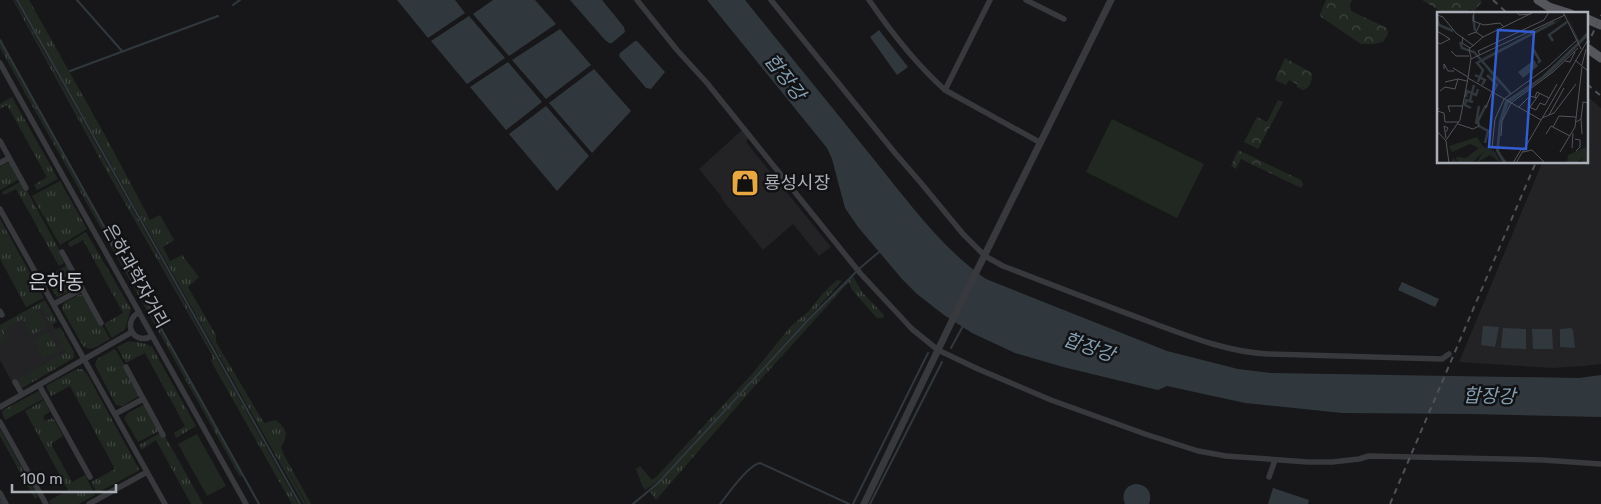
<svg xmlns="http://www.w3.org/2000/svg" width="1601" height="504" viewBox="0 0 1601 504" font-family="Rubik,'Noto Sans KR',sans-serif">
<defs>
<pattern id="grass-tufts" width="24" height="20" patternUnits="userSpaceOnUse" patternTransform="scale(1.25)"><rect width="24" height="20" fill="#212822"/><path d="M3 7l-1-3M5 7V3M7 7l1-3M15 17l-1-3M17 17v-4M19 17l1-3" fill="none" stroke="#3f4540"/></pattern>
<pattern id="forest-crowns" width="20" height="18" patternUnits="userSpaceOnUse" patternTransform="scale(1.25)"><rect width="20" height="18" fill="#212822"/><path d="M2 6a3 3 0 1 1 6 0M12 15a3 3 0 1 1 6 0" fill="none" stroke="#3f4540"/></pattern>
</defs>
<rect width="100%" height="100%" fill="#171719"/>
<g fill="#232326">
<path d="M1587 96 1601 108V364L1583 366 1553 368 1459 362 1542 163 1587 162Z"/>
<path d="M742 130 749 138 746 142 831 247 819 256 793 224 763 250 721 198 722 197 699 169Z"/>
<path d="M42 305 69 354 13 384 0 360V328Z"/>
</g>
<g fill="url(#grass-tufts)">
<path d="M13 0H15L298 504H292L211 361 213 357 106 170Z"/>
<path d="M18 0H29L106 137 150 220 160 215 174 240 163 247 170 261 182 255 199 277 188 287 216 335V342L264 423 276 420C287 430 289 434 281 447L284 455 311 504H307L277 451 306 504H303Z"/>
<path d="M0 41 241 472 242 475 240 477 0 48Z"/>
<path d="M12 97 58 179 37 190 34 185 47 177 7 105 0 109V104Z"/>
<path d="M7 163 10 164 18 180 0 190V167Z"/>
<path d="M60 181 87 229 60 245 32 196Z"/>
<path d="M20 182 26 189 61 253 60 254 64 263 59 266 16 189 4 195 2 192Z"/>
<path d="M0 219 44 298 26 307 0 259Z"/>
<path d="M86 232 131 309 125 329 112 338 104 324 123 313 83 240 70 247 68 243Z"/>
<path d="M67 265 71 274 64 279 67 284 74 280 77 286 76 288 60 296 57 297 45 278Z"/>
<path d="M853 276 862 292 884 315 883 318H877L852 290 849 282 753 388 656 500 650 492 809 320Z"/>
<path d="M837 280 842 281 657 482 645 490 642 485 636 469 640 466 652 480 657 476 752 374 791 326 809 311 823 293Z"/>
<path d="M80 294 84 296 100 326 102 325 110 339C101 343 92 353 83 346L62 309 64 303Z"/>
<path d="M45 300 57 322 51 325 42 308 3 330 7 339 0 344V325Z"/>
<path d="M39 311 47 327 31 335 23 320Z"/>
<path d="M60 327 74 352V358L22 388 17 380 66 352 54 330Z"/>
<path d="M48 332 58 349 62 347 63 349 43 358 34 340Z"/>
<path d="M129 341C135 342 147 343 152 347L196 426 176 438 174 433 185 426 145 353 126 363 117 347Z"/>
<path d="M115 349 126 367 139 396 122 406 116 405 95 365 97 359Z"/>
<path d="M77 369H82L87 374 139 469 138 471 97 493 91 482 115 469 70 386 51 396 47 388V385Z"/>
<path d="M39 391 43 399 5 420 2 413 3 410Z"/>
<path d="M44 400 50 412 43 416 45 421 53 418 63 436 51 444 72 482 85 475 95 495 79 504H51L49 501 68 490 25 411Z"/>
<path d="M143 405 145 406 159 431 138 442 124 418 128 413Z"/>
<path d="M0 429 38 497 35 499 0 436Z"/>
<path d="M160 433 165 436 203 504H191L156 440 141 450 139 445Z"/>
</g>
<g fill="url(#forest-crowns)">
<path d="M1326 0H1352L1350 5 1351 11 1387 28 1388 34 1383 42 1374 44H1361L1321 17 1320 14Z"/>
<path d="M1422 0H1480L1482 2 1473 12 1470 9 1464 14H1445Z"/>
<path d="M1285 58 1312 73C1312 81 1311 87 1303 90L1297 87 1298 85 1289 80 1286 85 1275 80Z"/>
<path d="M1278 100 1283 102 1258 149 1244 142 1257 117 1267 122Z"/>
<path d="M1238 150 1301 180 1303 184 1301 188 1241 159 1236 169 1231 166Z"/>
</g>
<g fill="#212822">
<path d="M1112 119 1204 164 1177 218 1086 172Z"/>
<path d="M197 434 226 486 207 496 178 444Z"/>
</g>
<g fill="#30383e">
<path d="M397 0H455L465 13 428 38Z"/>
<path d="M493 0H535L556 24 509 56 473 14Z"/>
<path d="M570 0H602L624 27 625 32 612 43H609L605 40Z"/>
<path d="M707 0H745C787 52 830 105 872 157 907 200 940 247 986 279L1167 351 1238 369 1271 373 1579 378 1601 375V417L1470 414 1342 413 1245 403 1167 386 1158 390 1063 367 1015 353 972 333 944 315 917 294 902 279 858 227 845 208 832 159 827 148Z"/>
<path d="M469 16 505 58 467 84 431 41Z"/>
<path d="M560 29 591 65 546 99 512 60Z"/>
<path d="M879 30 908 67 897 75 870 37Z"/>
<path d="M635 41H637L665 72 651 89 646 88 619 56 620 53Z"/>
<path d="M508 62 542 102 506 130 470 87Z"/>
<path d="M594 69 631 111 592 153 549 103Z"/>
<path d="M546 106 589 156 557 191 509 134Z"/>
<path d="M1402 282 1439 299 1435 307 1398 290Z"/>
<path d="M1483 326 1499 327 1495 347 1481 345Z"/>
<path d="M1503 328 1526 329V349L1501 348Z"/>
<path d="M1571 328 1573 330 1575 348 1560 347V329Z"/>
<path d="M1532 329H1552L1553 349H1533Z"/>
<path d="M1135 484C1147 484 1153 493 1149 504H1125C1121 494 1125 486 1135 484Z"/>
<path d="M1273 488 1309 500 1308 504H1268Z"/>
</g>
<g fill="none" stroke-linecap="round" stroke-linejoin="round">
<g stroke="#30383e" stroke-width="2">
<path d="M17 0 300 504"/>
<path d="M77 0 122 51"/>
<path d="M233 5 240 0"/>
<path d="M0 40 259 504"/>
<path d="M70 71 218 16"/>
<path d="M860 268 879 252"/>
<path d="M951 348 963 326"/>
<path d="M0 501 2 504"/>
<path d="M633 504 658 483 808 320 856 272"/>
<path d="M720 504C728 494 748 465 760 463L849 504"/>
<path d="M853 504 928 353"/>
<path d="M870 504 942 362"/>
</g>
<g stroke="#38393d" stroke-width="5.5">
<path d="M637 0 677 50 707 83 860 273 912 329 938 350 978 369 1051 400 1145 434 1198 451 1226 456 1308 462H1332L1359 459 1369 456 1543 460 1601 464"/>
<path d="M771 0 895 153 921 183 963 234 985 256 1003 266C1052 285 1101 304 1150 322 1188 336 1227 352 1268 354L1442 359 1449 354"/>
<path d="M869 0C891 32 916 64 945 90L1041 143"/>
<path d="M1026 0 1064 19"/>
<path d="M0 63 246 504"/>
<path d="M945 90 990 0"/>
<path d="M0 141 26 188"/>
<path d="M0 163 9 158"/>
<path d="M0 209 165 504"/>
<path d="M62 252 101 323"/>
<path d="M54 304 82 289"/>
<path d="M0 311 2 315"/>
<path d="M139 312C121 323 134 346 152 336"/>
<path d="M126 367 163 435"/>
<path d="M15 382 22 394"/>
<path d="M39 385 90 477"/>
<path d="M0 407 132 332"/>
<path d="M115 414 143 399"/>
<path d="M0 422 46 504"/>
<path d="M1269 477 1275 460"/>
<path d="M0 493 6 504"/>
<path d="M89 504 147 472"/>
</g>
<path stroke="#38393d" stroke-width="7" d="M864 504 949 327 1111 0"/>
<g stroke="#54565c" stroke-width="9">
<path d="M1538 0 1549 7 1571 14"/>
<path d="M1587 19 1601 25"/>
<path d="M1587 48 1601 58"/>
</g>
<g stroke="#4f5156" stroke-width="2" stroke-dasharray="6 5" stroke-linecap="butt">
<path d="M1493 0 1508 14"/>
<path d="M1587 46 1601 15"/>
<path d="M1587 84 1601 96"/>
<path d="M1390 504 1536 162"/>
</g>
</g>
<defs>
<symbol id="shop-square" viewBox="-11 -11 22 22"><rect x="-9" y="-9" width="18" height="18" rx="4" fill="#e8a73f" stroke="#121214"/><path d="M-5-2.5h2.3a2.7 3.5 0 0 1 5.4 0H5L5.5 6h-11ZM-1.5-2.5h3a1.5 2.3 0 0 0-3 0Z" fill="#111"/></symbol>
</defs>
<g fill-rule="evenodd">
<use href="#shop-square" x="729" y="167" width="32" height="32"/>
</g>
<g text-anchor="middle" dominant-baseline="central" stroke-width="5" stroke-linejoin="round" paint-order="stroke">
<g font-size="18" fill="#aaafb8" stroke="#121214" text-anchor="start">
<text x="764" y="183">룡성시장</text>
</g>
<g font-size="18" fill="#aaafb8" stroke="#121214">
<text transform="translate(136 276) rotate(61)">은하과학자거리</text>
</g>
<g font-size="19" font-style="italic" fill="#839eb1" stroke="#121214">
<text transform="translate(785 77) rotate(52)">합장강</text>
<text transform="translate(1089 347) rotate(19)">합장강</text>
<text transform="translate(1489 396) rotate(1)">합장강</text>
</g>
<g font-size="20" fill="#caced4" stroke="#121214">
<text x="56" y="282">은하동</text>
</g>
</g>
<g transform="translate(1437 12)">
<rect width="151" height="151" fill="#171719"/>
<path d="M127 5 118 12 102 20 45 47 73 80V81L70 83 72 80 55 66 44 46Z" fill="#212822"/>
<path d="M40 125 46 134 58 140 64 151 53 143 39 151 47 139 35 151H14L16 146 21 151 19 145 29 146 42 136 33 132 15 140 12 134ZM149 135 151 151H143L146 145 141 150 130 151 131 143Z" fill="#212822"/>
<path d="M128 0 142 29 151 19V24L115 60 72 91 64 111 62 139 70 151H66L59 139 62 109 68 89 104 65 141 30ZM97 48 101 54 86 66 81 60Z" fill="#30383e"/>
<path fill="none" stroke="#30383e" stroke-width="2.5" d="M36 3 38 19M0 6 2 13 16 19M116 29 112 23 130 10M23 30 25 36 37 40 74 82M96 37 103 49 101 51M44 49 117 10M38 63 48 68 45 73M50 63 60 73 56 80M41 70 46 58 40 51 44 49M29 85 30 79 39 83 41 77M33 88 37 73M34 96 28 93 29 88 36 90M39 112 42 94M48 131 51 119 42 114 41 109 49 93"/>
<path fill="none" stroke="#525459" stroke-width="1" d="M37 0 36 9 47 13 63 11 67 15M80 0 82 3 94 2M126 0 144 37M0 3 6 5 19 21 37 34M0 19 13 27 3 32 0 30M39 20 46 25 97 0M31 23 39 20 43 12M26 25 25 31 33 36M14 39 19 44H32M43 43 41 39 107 8 112 0M34 47 128 3M138 48 152 60M128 49 133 50 138 40M145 53 149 37M16 56 31 65M7 57V52L11 59H17M31 66 34 46 32 37 46 25M8 70 21 67 30 69M3 79 8 75 18 77 21 67M98 85 100 80 112 86M82 95 93 84 100 86M92 95 99 98 103 91 108 93 120 72M2 96 0 99 7 101 8 110H22M49 96 55 80M91 98 103 81M13 100 11 94H26M112 103 127 76M105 106 117 101 139 72M144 107 145 122M139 110 144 107 146 90 152 91M21 112 36 117 42 114M116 115 122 104 139 105M0 119 9 129 12 151M109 122 114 114 133 124M64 124 65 109 74 91 116 60 141 36M9 126 7 114 11 116 9 120M138 127 143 128V135L139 139M9 128 23 108 31 66 104 108M55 136 58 107 67 87 112 54 140 28M135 136 136 121M86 140 95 138 108 151M123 140 138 115 145 55M76 151 85 136M79 151 152 26"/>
<path fill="#325dd3" fill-opacity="0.15" stroke="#325dd3" stroke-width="2.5" d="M61 18 97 20 89 137 52 135Z"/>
<rect width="151" height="151" fill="none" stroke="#aaafb8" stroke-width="2.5"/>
</g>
<path d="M12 484v8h104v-8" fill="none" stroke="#aaafb8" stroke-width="2.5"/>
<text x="20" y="484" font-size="15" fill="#aaafb8" stroke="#121214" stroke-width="4" paint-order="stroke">100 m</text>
</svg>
